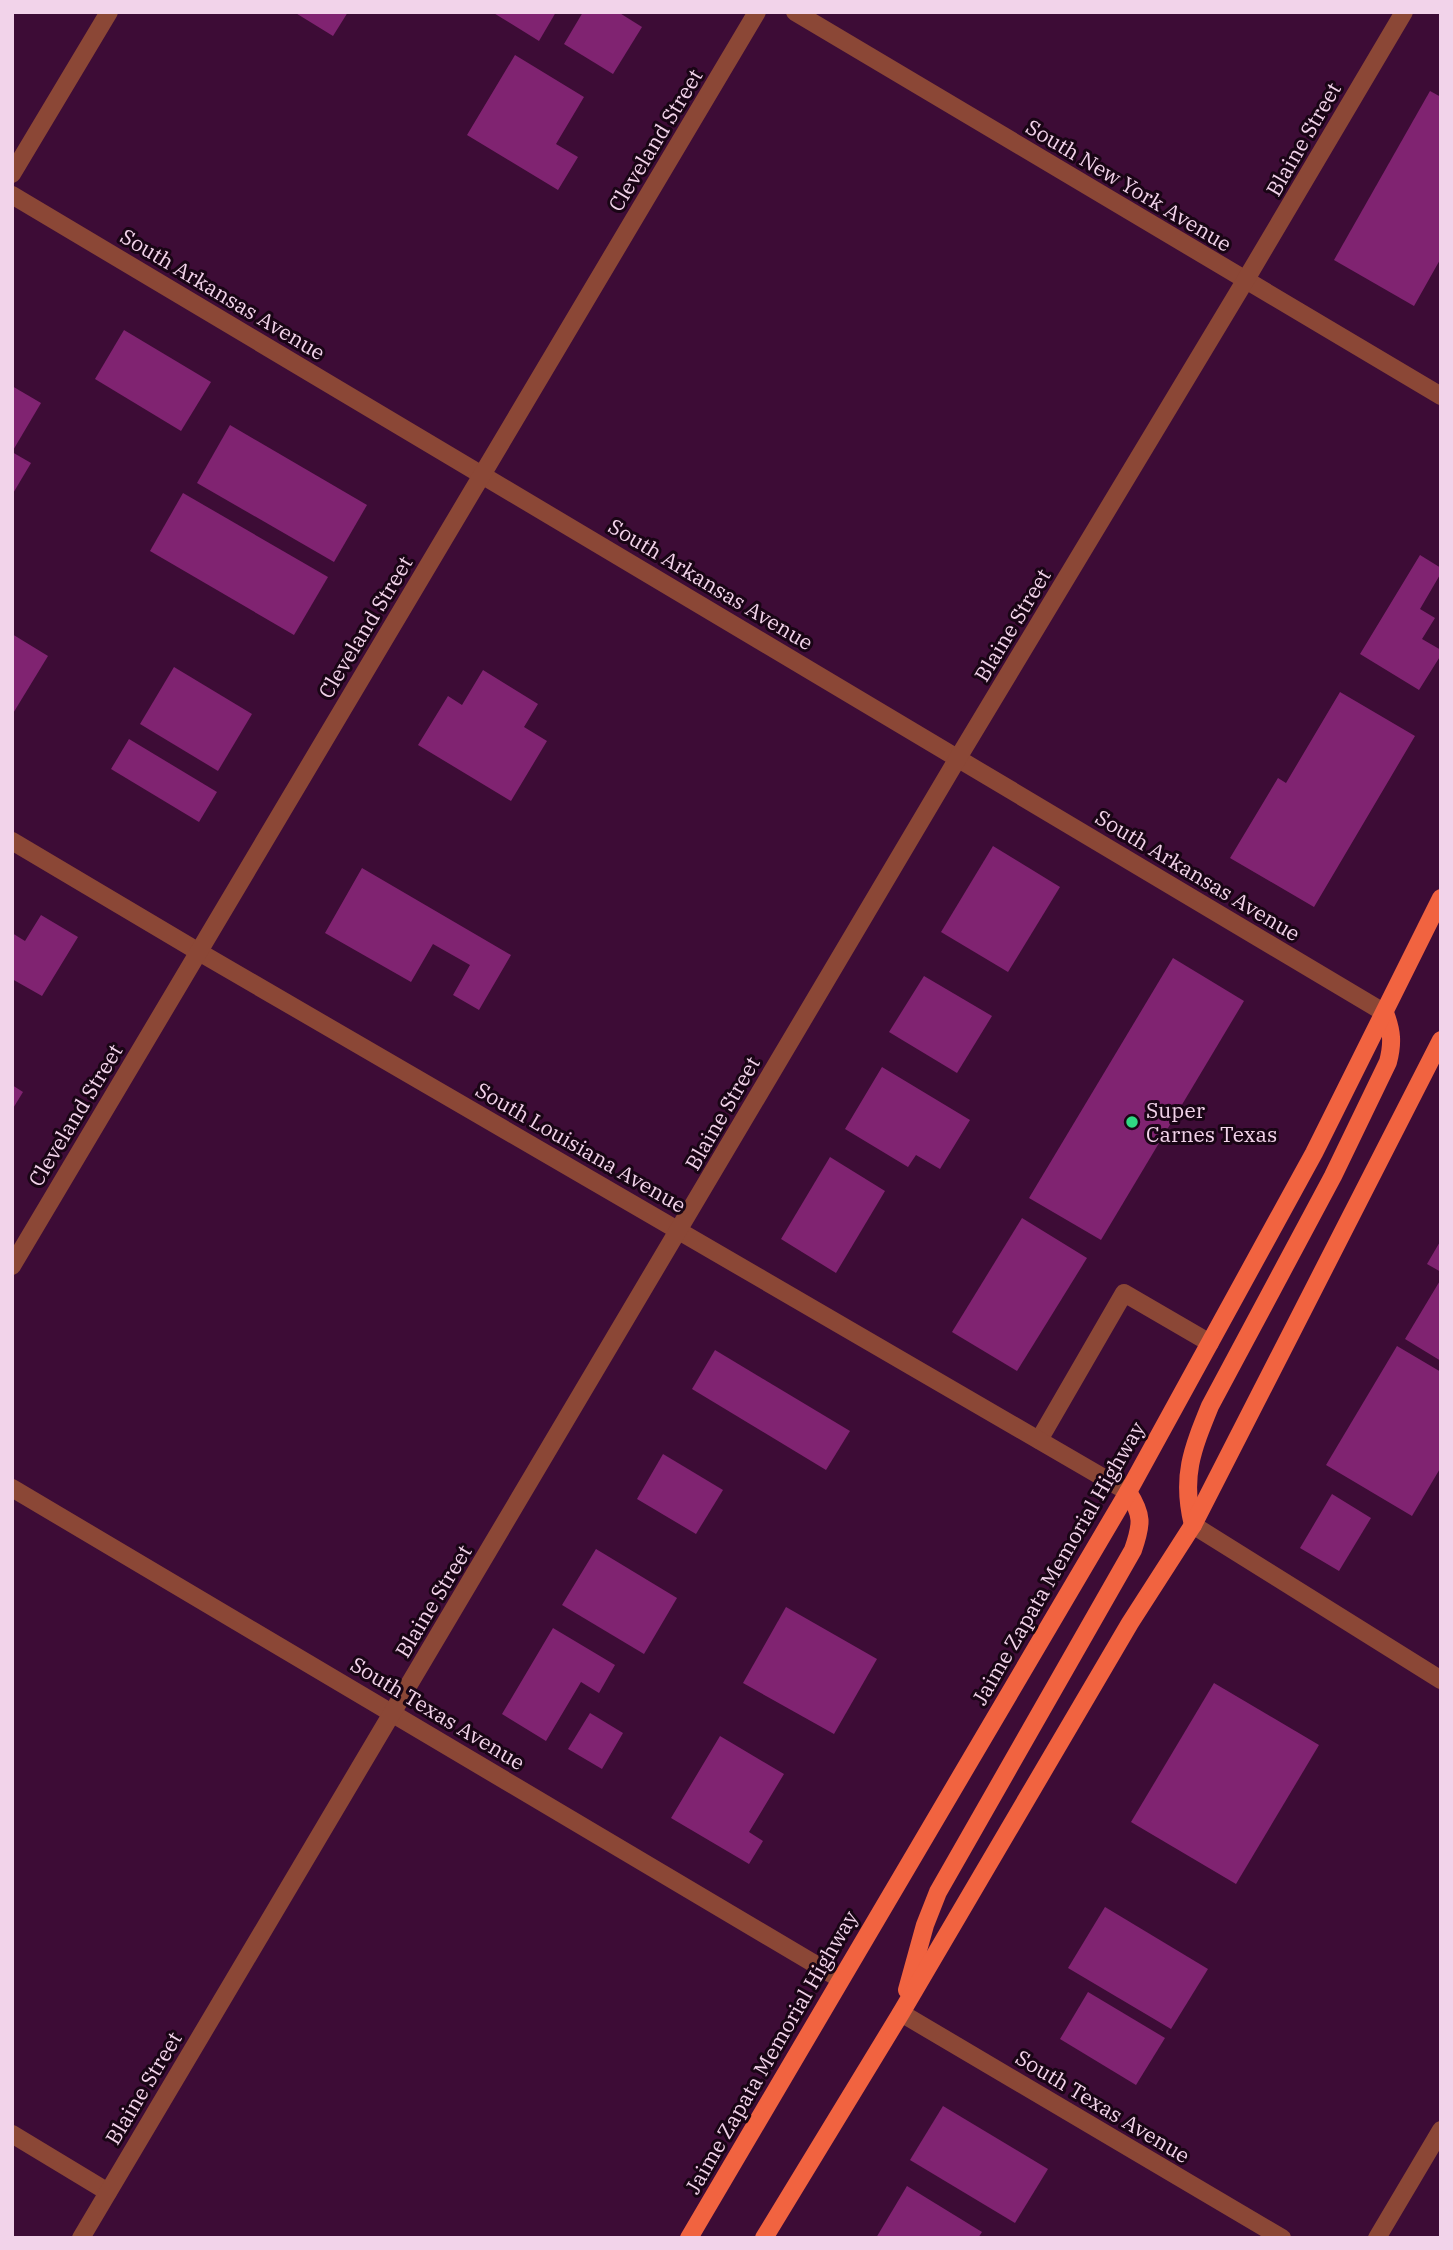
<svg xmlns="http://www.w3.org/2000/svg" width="1453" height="2250" viewBox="0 0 1453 2250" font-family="'IBM Plex Serif',serif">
<rect width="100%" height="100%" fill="#3d0c36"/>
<g fill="#802371">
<path d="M294 12H348L333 36Z"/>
<path d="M492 12H556L539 41Z"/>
<path d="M583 12H618L642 27 613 74 564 44Z"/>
<path d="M515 55 584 97 556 144 578 157 558 190 467 135Z"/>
<path d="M1430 91 1441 97V258L1414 306 1334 260Z"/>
<path d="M124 330 211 382 181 431 95 379Z"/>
<path d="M12 386 41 403 12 452Z"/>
<path d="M230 425 367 505 334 562 197 483Z"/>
<path d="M12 452 31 463 12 495Z"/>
<path d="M183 493 328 577 294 635 150 551Z"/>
<path d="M1420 555 1441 568V573L1420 609 1435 618 1422 639 1441 650V655L1419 690 1360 654Z"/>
<path d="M12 634 48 656 12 715Z"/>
<path d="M174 667 252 714 218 771 140 724Z"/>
<path d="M483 670 538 704 524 727 547 741 511 801 418 745 448 696 462 705Z"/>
<path d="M1340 692 1415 736 1314 907 1230 858 1278 778 1286 783Z"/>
<path d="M129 739 217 792 199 822 111 769Z"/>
<path d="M993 846 1060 887 1008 972 941 932Z"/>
<path d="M362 868 511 955 479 1010 453 995 470 965 433 944 411 982 325 933Z"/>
<path d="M41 915 78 937 42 996 12 979V933L25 941Z"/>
<path d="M1173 958 1244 1001 1101 1240 1029 1198Z"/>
<path d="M924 976 992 1016 957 1073 889 1032Z"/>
<path d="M882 1067 970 1120 940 1169 916 1155 908 1167 845 1129Z"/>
<path d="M12 1085 23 1092 12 1110Z"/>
<path d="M830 1157 885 1191 836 1273 781 1239Z"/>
<path d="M1022 1218 1087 1258 1017 1371 952 1332Z"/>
<path d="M1441 1240V1272L1427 1264Z"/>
<path d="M1441 1279V1361L1405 1339Z"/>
<path d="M1397 1346 1441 1372V1467L1412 1516 1326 1465Z"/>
<path d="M715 1350 850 1431 826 1470 692 1389Z"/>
<path d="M663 1454 723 1490 696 1534 637 1499Z"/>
<path d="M1332 1494 1371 1518 1339 1571 1300 1548Z"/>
<path d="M596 1549 677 1598 644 1654 562 1605Z"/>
<path d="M786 1607 877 1659 834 1734 743 1683Z"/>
<path d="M553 1628 615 1665 599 1693 581 1682 546 1741 502 1714Z"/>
<path d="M1214 1683 1319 1745 1236 1884 1131 1822Z"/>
<path d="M590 1713 623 1733 602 1769 568 1749Z"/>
<path d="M720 1736 784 1774 749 1832 763 1841 749 1864 671 1818Z"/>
<path d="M1105 1907 1208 1969 1171 2029 1068 1968Z"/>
<path d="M1088 1992 1165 2038 1136 2085 1060 2039Z"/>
<path d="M943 2106 1048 2169 1015 2223 910 2160Z"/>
<path d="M907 2186 982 2232 978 2238H876Z"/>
</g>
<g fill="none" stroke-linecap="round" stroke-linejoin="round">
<path stroke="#8b4736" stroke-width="18" d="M1039 1440 1124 1293 1210 1343"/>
<g stroke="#8b4736" stroke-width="18">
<path d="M795 12 1441 396"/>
<path d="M12 174 109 12"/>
<path d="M12 195 1385 1013"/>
<path d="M12 841 199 952 1128 1492"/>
<path d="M12 1266 757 12"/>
<path d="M12 1488 840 1979"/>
<path d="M901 2013 1282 2238"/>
<path d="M12 2134 108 2192"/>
<path d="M81 2238 958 758 1245 281 1404 12"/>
<path d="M1377 2238 1441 2130"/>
</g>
<path stroke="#8b4736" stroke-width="18" d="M1193 1525 1441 1680"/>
<g stroke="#f16340" stroke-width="18">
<path d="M1193 1525C1181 1477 1192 1450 1210 1406L1333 1176 1388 1062C1393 1043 1392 1031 1385 1013"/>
<path d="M907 1990 925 1925 938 1892 1133 1550C1142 1524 1143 1515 1128 1492"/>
<path d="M689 2238 1128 1492 1314 1153 1441 898"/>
<path d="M764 2238 901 2013 1130 1623 1193 1525 1441 1040"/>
</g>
</g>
<circle fill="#30d883" stroke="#190515" stroke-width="2.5" cx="1132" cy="1122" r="7"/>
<g text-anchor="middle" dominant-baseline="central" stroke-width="6" stroke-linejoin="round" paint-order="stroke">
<g font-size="21" fill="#f2d3ea" stroke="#190515">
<text transform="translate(1303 139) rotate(-60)">Blaine Street</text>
<text transform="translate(655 140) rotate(-59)">Cleveland Street</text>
<text transform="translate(1129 185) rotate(31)">South New York Avenue</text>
<text transform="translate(223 294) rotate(31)">South Arkansas Avenue</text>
<text transform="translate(711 584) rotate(31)">South Arkansas Avenue</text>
<text transform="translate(1012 625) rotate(-59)">Blaine Street</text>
<text transform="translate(365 627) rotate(-59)">Cleveland Street</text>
<text transform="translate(1198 875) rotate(31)">South Arkansas Avenue</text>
<text transform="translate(722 1113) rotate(-60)">Blaine Street</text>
<text transform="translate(75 1115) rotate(-59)">Cleveland Street</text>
<text transform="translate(581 1147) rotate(30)">South Louisiana Avenue</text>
<text transform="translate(1058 1563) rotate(-60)">Jaime Zapata Memorial Highway</text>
<text transform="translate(433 1601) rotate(-59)">Blaine Street</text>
<text transform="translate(438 1713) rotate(31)">South Texas Avenue</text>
<text transform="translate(771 2052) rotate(-60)">Jaime Zapata Memorial Highway</text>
<text transform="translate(143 2088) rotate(-59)">Blaine Street</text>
<text transform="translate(1103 2106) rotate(31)">South Texas Avenue</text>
</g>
<g font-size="21" fill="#f2d3ea" stroke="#190515" text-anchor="start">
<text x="1146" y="1110">Super<tspan x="1146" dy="24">Carnes Texas</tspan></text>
</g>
</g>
<rect width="1453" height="2250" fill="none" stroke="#f2d3ea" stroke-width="28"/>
</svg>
